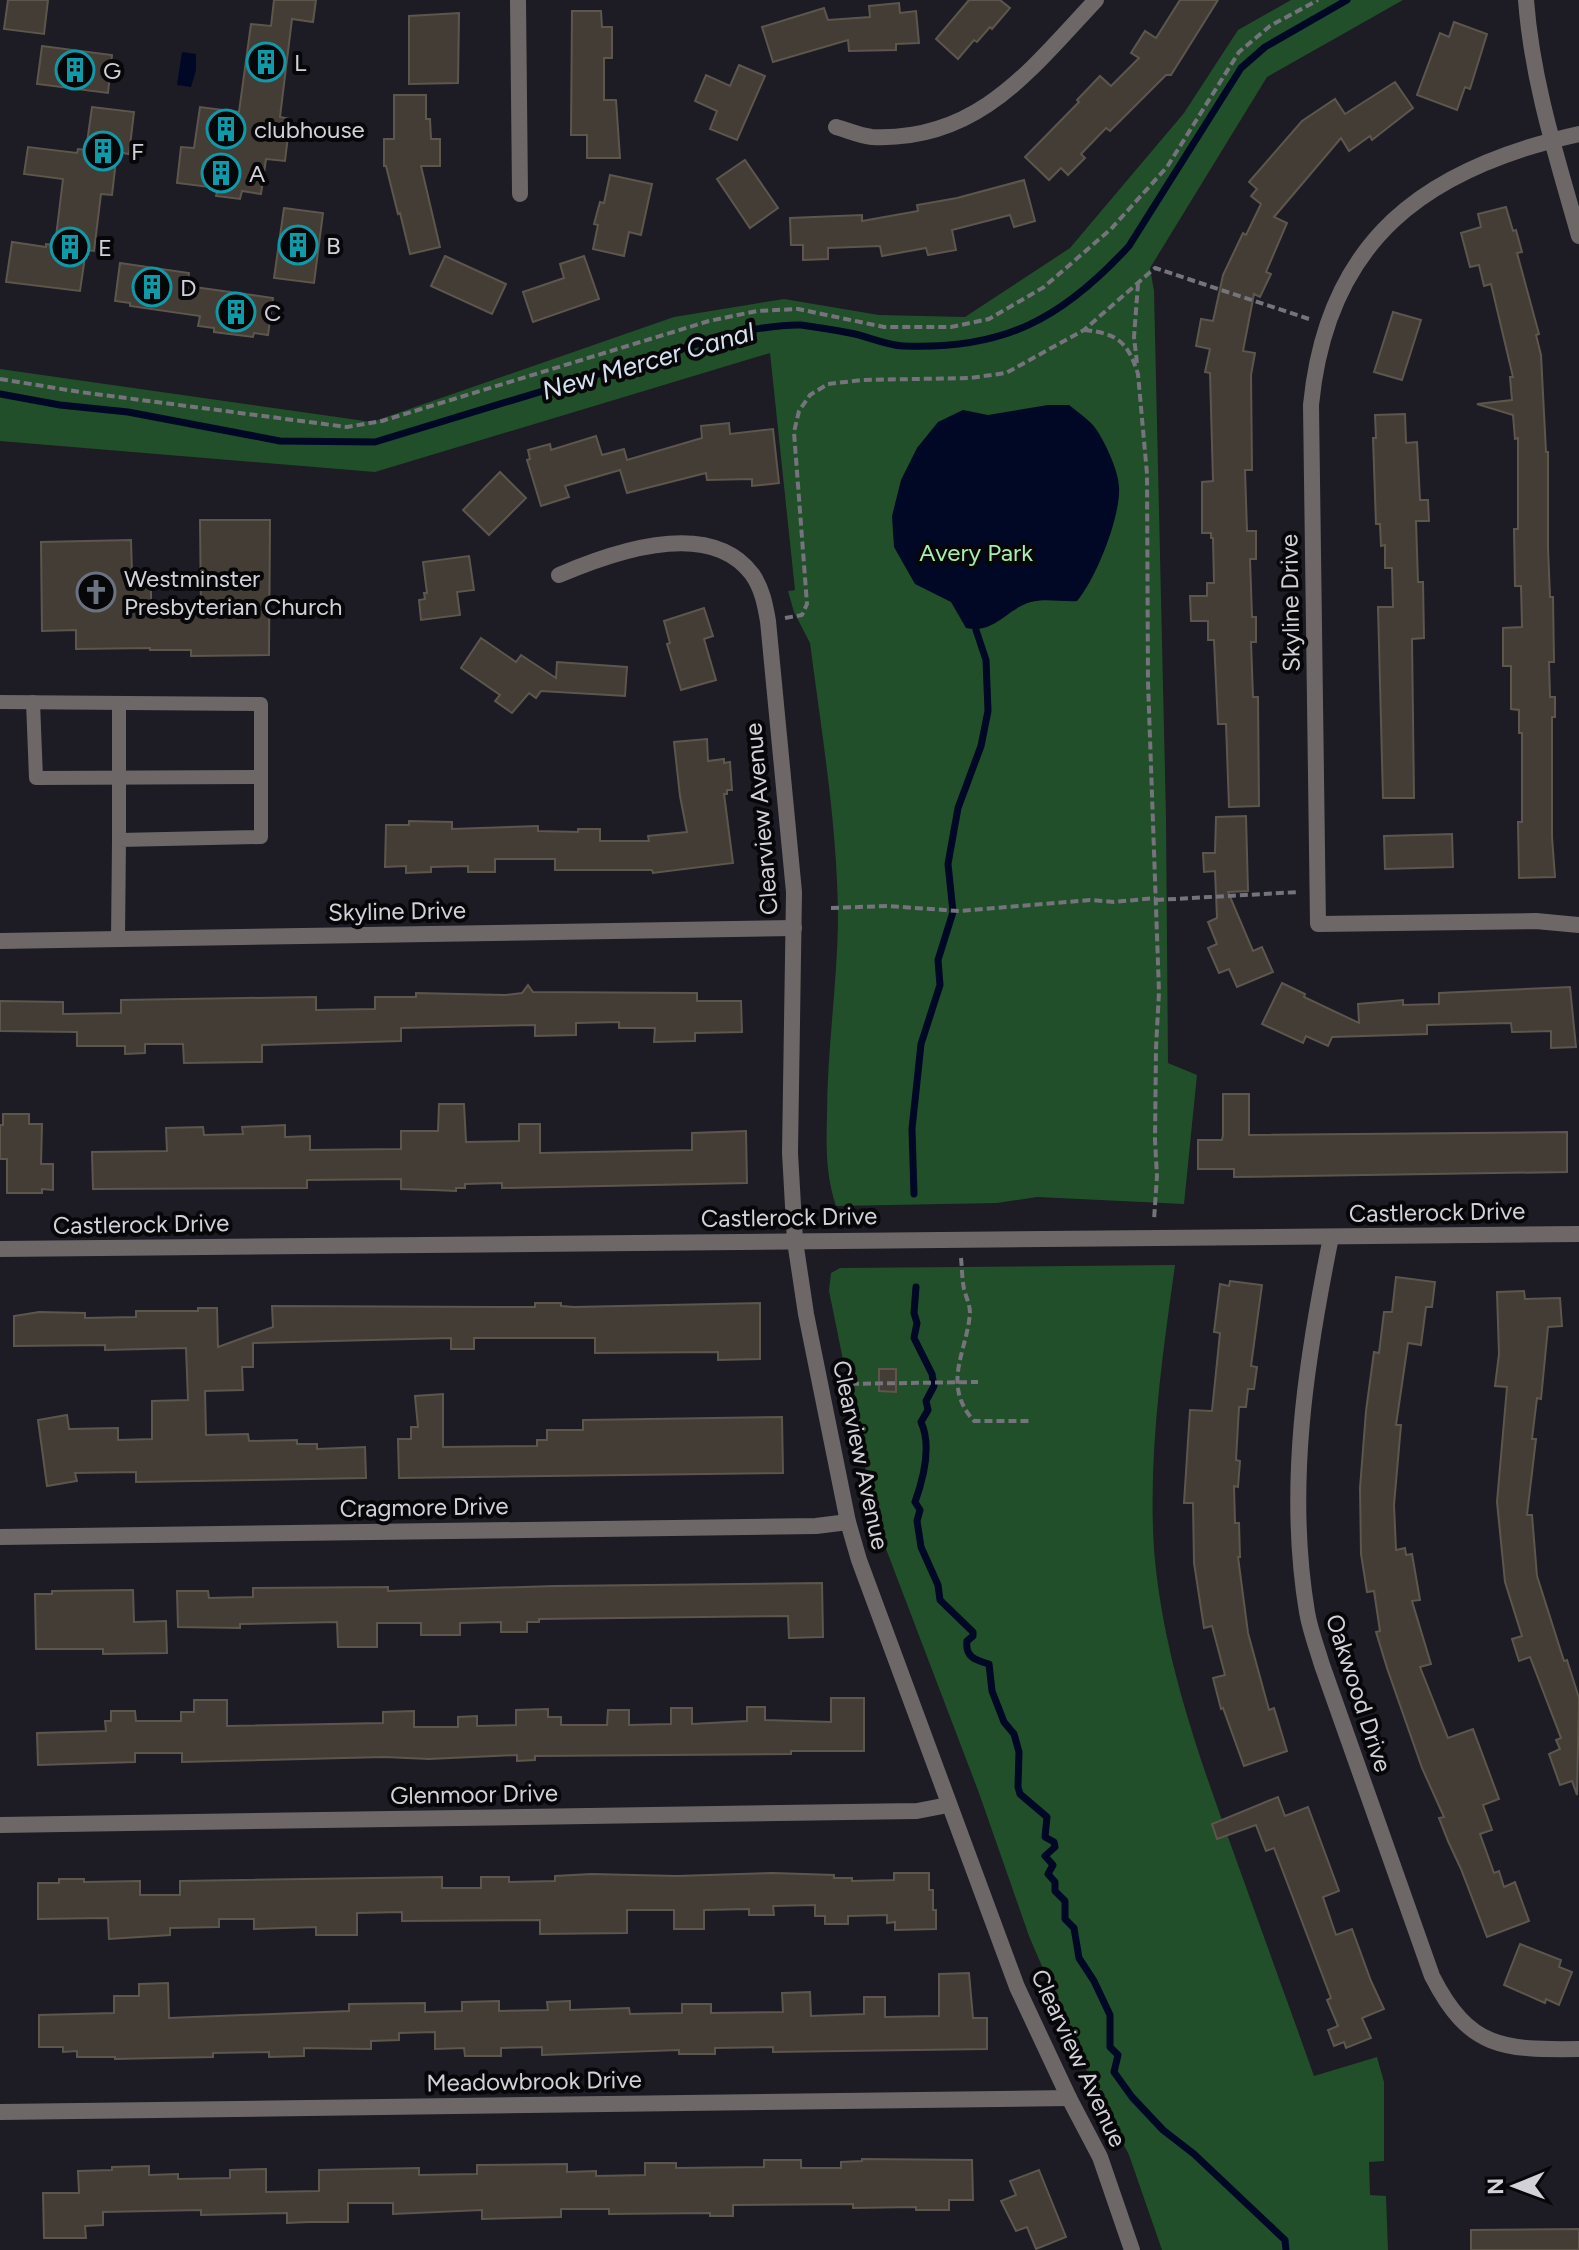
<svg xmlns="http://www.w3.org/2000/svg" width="1579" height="2250" viewBox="0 0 1579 2250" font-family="Figtree,sans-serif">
<rect width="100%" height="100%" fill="#1d1b24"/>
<g fill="#214f29">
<path d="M1291 0H1403L1267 77 1150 268 1154 291 1166 817 1168 1063 1197 1075 1184 1204 1037 1197 997 1203 836 1206C826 1176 826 1147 827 1116 827 1051 837 986 838 922 838 828 822 736 810 643L794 612 788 591 795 590 770 353 375 472 0 441V369L372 422 674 317 784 299 879 315 965 317 1070 248 1184 113 1238 30Z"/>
<path d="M1175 1265C1162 1359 1148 1454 1154 1549 1162 1652 1197 1751 1232 1848 1259 1924 1287 2000 1314 2076L1377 2057 1384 2082V2161L1369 2162 1370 2195 1386 2196 1388 2250H1162L1129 2155 1107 2112 1102 2094 1089 2076 1029 1936 979 1793 883 1541 879 1514 870 1492 829 1291 831 1273 840 1268Z"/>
</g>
<g fill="#000825">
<path d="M182 52 196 54V70L191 87 177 85Z"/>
<path d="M1048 405H1069C1077 411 1086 418 1093 425 1103 437 1119 471 1119 487 1121 516 1096 579 1077 601 1063 602 1044 598 1031 602 1006 609 995 634 966 628L951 602 915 584 894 547 892 516 901 480 917 448 938 422 963 410 988 415Z"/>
</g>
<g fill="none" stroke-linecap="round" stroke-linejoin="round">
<g stroke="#000825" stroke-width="7">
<path d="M0 394 60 405 128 412 280 441 375 442 740 331C760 329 782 324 801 325 817 327 834 330 850 333 867 336 885 345 903 346 1004 350 1062 319 1129 246L1241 68 1265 47 1347 0"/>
<path d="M914 1194 912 1129 921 1044 940 985 938 960 953 912 948 864 958 808 981 746 988 711 986 660 976 630"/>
<path d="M916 1287 914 1313 917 1323 914 1338 932 1374 934 1386 926 1401 928 1410 921 1422C932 1446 924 1477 915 1502L920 1510 917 1521 921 1547 938 1585 940 1600 973 1632V1636L967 1641C965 1657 975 1660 989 1664L992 1691 1004 1722 1014 1734 1019 1752 1018 1787 1020 1794 1047 1817 1045 1837 1054 1842 1055 1847 1045 1856 1053 1865 1048 1874 1055 1882V1891L1065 1901V1919L1074 1928 1079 1958 1094 1981 1110 2015V2047L1118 2055 1114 2072 1132 2097 1163 2130 1194 2154 1285 2240 1286 2250"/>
</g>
</g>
<g fill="#433d35" stroke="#5c564d" stroke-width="2">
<path d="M8 0H48L44 34 4 29Z"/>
<path d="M274 0H316L313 22 292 19 280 117 290 119 285 161 266 159 261 194 242 191 240 199 216 196 218 188 177 183 181 147 194 148 200 107 239 112 251 24 271 26Z"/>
<path d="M969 0H1000L1010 8 992 29 990 27 977 42 974 40 958 59 936 39Z"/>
<path d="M1180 0H1218L1171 75H1166L1110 131 1106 128 1081 154 1085 158 1068 175 1061 168 1049 180 1025 157 1079 102 1077 100 1100 76 1111 86 1139 58 1131 53 1145 31 1156 38Z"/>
<path d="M899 3 900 13 916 11 919 43 896 44V50L849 51 848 40 773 62 762 27 824 8 828 20 870 17 869 6Z"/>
<path d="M572 11H601L602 27H612V58H604V100H616L620 158H587V135H571Z"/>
<path d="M459 13 458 83 409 84V16Z"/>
<path d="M1454 22 1487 34 1470 89 1465 87 1457 110 1417 95 1440 33 1449 37Z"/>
<path d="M42 46 112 55 108 93 37 84Z"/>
<path d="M739 65 765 76 737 140 710 129 717 111 695 101 706 75 730 86Z"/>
<path d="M1395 82 1413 108 1372 140 1370 136 1349 151 1341 138 1274 217 1287 223 1266 272 1271 274 1260 297 1254 294 1243 351 1255 353 1251 375 1252 470H1245L1247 531H1256V559H1250L1252 617H1256V642H1251L1253 697H1258L1259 806 1229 807 1226 724H1218L1214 640H1208V621H1191L1190 596H1207V583H1214L1213 538H1211V533H1202V482L1213 481 1210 373 1205 372 1210 349 1196 346 1201 319 1213 321 1223 275 1243 233 1246 235 1261 204 1251 196 1257 189 1249 182 1302 121 1335 99 1345 114Z"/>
<path d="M394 95H426V119H430L431 139H440V166H421L440 247 410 254 400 213 398 214 386 166H384V139H394Z"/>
<path d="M92 107 134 112 129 154 117 152 112 195 101 194 94 251 86 250 80 291 6 282 12 242 46 247V244L55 245 63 179 24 174 28 147 77 153 78 149 86 150Z"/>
<path d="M745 160 778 208 750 228 717 179Z"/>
<path d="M610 175 652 184 641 235 629 232 624 256 593 249 598 225 594 224 600 202 604 203Z"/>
<path d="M1024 180 1035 221 1014 227 1010 215 952 230 956 250 928 255 926 248 882 256 880 246 828 248V259L803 260V245H791L790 218 862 215V221L918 211 917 205 957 198Z"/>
<path d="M1506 207 1513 231 1516 230 1522 252 1517 253 1539 334 1536 335 1541 355 1546 452H1548V548L1550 597H1553L1554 662H1549L1550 697H1555V717H1552V837L1555 877 1519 878 1518 822H1522V733H1519V710L1511 709V666H1503V628L1522 627 1521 586H1515L1514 529H1518V438L1515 439 1513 415 1477 404 1512 400 1510 377H1513L1491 284 1484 286 1479 265 1470 267 1461 233 1481 227 1478 214Z"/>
<path d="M284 208 323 213 314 283 274 278Z"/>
<path d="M445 256 506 284 492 314 431 286Z"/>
<path d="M584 256 599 299 533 322 523 292 564 278 560 264Z"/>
<path d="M120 263 189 273 187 286 273 298 268 335 254 333 253 337 214 332V328L198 326 200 316 130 306V303L115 301Z"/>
<path d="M1393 312 1421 320 1402 380 1374 372Z"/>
<path d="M1405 414 1406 443 1417 442 1420 500H1428L1429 521H1416L1418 582H1423L1424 638 1412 639 1414 798H1383L1378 607H1393L1392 568H1385V545L1381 546 1380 524H1376L1373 438H1376L1375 415Z"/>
<path d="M729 423 730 434 773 429 779 483 752 486V479L707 480 706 473 627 493 620 470 565 486 569 497 541 506 527 460 530 459 528 450 550 444 551 450 596 436 602 455 624 449 627 460 702 438 701 426Z"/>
<path d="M500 472 526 498 489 535 463 510Z"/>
<path d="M200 520H270L269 655 191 656V650H150V648L76 649V630L42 631 41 542 131 540 132 574H151V611L201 610Z"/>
<path d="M469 556 474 590 457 592 460 615 421 620 419 600 425 599 424 593H427L423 562Z"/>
<path d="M704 608 713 636 704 639 716 680 681 690 667 644 670 643 664 621Z"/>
<path d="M481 638 516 662 521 655 556 678 557 662 627 667 625 696 541 691 536 698 529 693 512 713 495 701 500 695 461 668Z"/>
<path d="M707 739 708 761 724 759V763L730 762 732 790H727V794H724L733 863 653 873 652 870H555V859H495V872H468V866L431 867V872L406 873V866L385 867 386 825H409V821L452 822V829L538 826V831L578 832V829H600V841H649L648 836 687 832 680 796 674 742Z"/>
<path d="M1246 816 1248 891 1228 892 1253 951 1262 947 1273 972 1237 987 1229 969 1219 973 1208 948 1217 944 1208 922 1217 918 1215 871 1204 872 1203 853H1215L1216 817Z"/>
<path d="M1452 834 1453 867 1385 869 1384 836Z"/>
<path d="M1282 983 1305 994 1304 997 1359 1023 1358 1004 1403 1000V1005L1439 1004V993L1570 987 1576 1047 1551 1048V1031L1512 1032 1511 1023 1427 1025V1034L1332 1037 1328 1046 1306 1036 1303 1043 1262 1024Z"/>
<path d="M528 985 533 992 697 993V1001H741L742 1032 695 1033V1041L654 1042 655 1028H619V1022L576 1023V1035L535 1036V1025L401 1028V1041L262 1045V1062L184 1063 183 1044H145V1053L125 1054V1046H77V1032L0 1031V1001L63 1002V1014L121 1013V1000L246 998 316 997V1010L375 1009V997H416V993L505 995 522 993Z"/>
<path d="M1223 1094H1249V1135L1567 1132V1172L1234 1177V1169H1198V1140H1222L1223 1135Z"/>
<path d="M439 1104H464L466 1142 519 1141V1124H540V1153L692 1150V1133L746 1131 747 1183 502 1188V1183L465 1184V1188H456V1191L433 1190 401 1189V1179L307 1180V1188L93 1189 92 1152 167 1151 166 1128 203 1127 204 1135 243 1134 242 1127 285 1125V1137L310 1136V1150L401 1149V1131H438Z"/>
<path d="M3 1114H29V1124H42L41 1164H53V1190L42 1189V1193H7V1159H0V1125H3Z"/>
<path d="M1396 1277 1435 1282 1432 1307H1426L1421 1345 1408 1343 1396 1425H1401L1394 1505 1396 1550 1405 1548 1406 1555 1412 1554 1420 1600 1412 1601 1431 1664 1420 1667 1448 1738 1473 1729 1499 1799 1483 1805 1492 1830 1480 1834 1494 1873 1499 1871 1504 1887 1515 1882 1529 1921 1487 1937 1461 1869 1448 1841 1439 1818 1444 1817 1422 1768 1387 1668 1376 1632 1380 1631 1374 1591 1367 1592 1361 1554 1360 1488 1366 1411 1374 1352 1379 1353 1384 1312H1392Z"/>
<path d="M1230 1281 1262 1285 1251 1366 1257 1367 1254 1389H1248L1246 1407H1239L1236 1460 1240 1461 1238 1487 1234 1486 1235 1523H1239L1240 1557H1238L1248 1633 1269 1710 1274 1708 1287 1751 1244 1766 1223 1708 1221 1709 1213 1678 1225 1675 1212 1626 1204 1628 1194 1563 1193 1503H1184L1190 1410 1212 1411 1220 1333 1214 1332 1220 1284 1229 1286Z"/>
<path d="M1524 1291 1525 1299 1560 1298 1562 1326 1548 1327 1541 1399 1537 1398 1532 1439H1536L1527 1515H1532L1537 1576 1564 1661 1567 1660 1579 1698 1577 1795 1572 1781 1560 1785 1549 1754 1560 1749 1556 1740 1561 1738 1530 1657 1519 1661 1512 1639 1522 1636 1505 1582 1497 1502 1507 1387 1495 1386 1499 1354 1497 1292Z"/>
<path d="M535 1303H561V1306L574 1307 760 1303V1359L718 1360V1352L595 1353V1338H474V1349H451V1338L253 1343V1367H242L243 1390 205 1391 206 1435 248 1434 249 1441 297 1440V1444H317V1449L365 1447 366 1478 136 1482V1472L75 1473 77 1481 47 1486 38 1420 67 1415 69 1429 118 1428V1440L152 1439V1401L188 1400 186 1348 105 1350V1345L14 1346V1316L39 1312 85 1313V1318L136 1317V1311H198V1308H217L218 1347 273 1327 272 1306 500 1307H535Z"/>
<path d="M879 1369H896V1392L879 1391Z"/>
<path d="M443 1394V1447L537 1446V1440H547V1430H583V1420L782 1417 783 1473 399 1478 398 1439H411V1427H418L415 1396Z"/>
<path d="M822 1583 823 1637 789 1638 788 1616 539 1619V1622H527V1632H501V1622L460 1623V1635H421V1623H377V1647H338L337 1622 240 1624V1628L178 1627 177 1591H208L209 1598 253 1597V1588L388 1587V1591L555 1586Z"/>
<path d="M133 1590 134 1622 166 1621 167 1653 103 1654V1649H36L35 1594H52V1591Z"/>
<path d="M831 1698H864V1751H791V1754L535 1756V1760L517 1761V1755L429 1759 384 1757 182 1762V1753H135V1762L38 1765 37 1733 106 1731 105 1721H111V1711H135L136 1721H181V1712H194V1700H227V1726L383 1723V1712L414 1711V1727H458V1717L477 1716V1726L516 1725V1710L548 1709V1717H561V1725H607L608 1710H629V1725L671 1724V1708H692V1724L747 1721V1707H765V1720L831 1722Z"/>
<path d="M1278 1797 1285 1816 1308 1807 1339 1891 1323 1897 1336 1935 1352 1929 1371 1981 1384 2009 1362 2018 1371 2038 1346 2048 1344 2042 1334 2046 1328 2030 1338 2026 1327 2000 1331 1998 1274 1848 1266 1851 1256 1825 1217 1839 1212 1824Z"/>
<path d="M773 1873 834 1875V1878H852V1881L894 1880V1873H929V1890H933V1910H936V1929L895 1930V1922L887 1923V1915L848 1916V1924H825V1916H815V1905L773 1906 774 1915H749V1909L704 1910V1929H674V1910H627V1933L540 1934V1920L402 1921V1912L357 1913V1935H316V1927L254 1929V1919H219V1927L170 1928V1935L109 1939 108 1918 38 1919V1883H59V1879H84V1882L140 1881V1895H180V1881L442 1877V1888H481V1877H509V1882L555 1881V1876L591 1874 677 1876Z"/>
<path d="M1520 1944 1561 1960 1559 1967 1572 1972 1559 2005 1546 1999 1545 2003 1504 1985Z"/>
<path d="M969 1973 973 2018H987V2049L773 2052V2047L715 2048V2054H679V2050L542 2055V2047L501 2048V2056H465L464 2048 435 2049V2032L399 2033V2040L371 2041V2049L304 2048V2056L269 2057V2052L213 2053V2057L115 2059V2057H77V2051L63 2052V2047H39V2015L114 2013V1996H139V1984L168 1983 169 2018 349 2011V2004L425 2003V2012L462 2011V2002L499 2001V2011L548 2010 547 2002 570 2001V2010L629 2008 630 2014 682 2013V2004H711V2013L783 2012 782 1993 810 1992 811 2016 864 2014V1997H885V2017L939 2016V1974Z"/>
<path d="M862 2159 972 2160 973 2200H949V2210H916V2207L853 2208V2204L733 2205V2216H710V2213L609 2214V2209H561V2217L482 2219V2210L393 2214V2203H348V2222H309L287 2223V2213L201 2215V2210L103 2212V2225L85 2226 86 2238H44L43 2193H79L78 2171 112 2170V2167L149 2166V2175L178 2174V2179L230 2178V2170L266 2169V2192L319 2191V2170L419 2168V2175L477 2174V2165L567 2164V2172L596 2171V2176L645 2175V2163H676V2168L764 2167V2160H801V2168H841V2162L862 2161Z"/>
<path d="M1039 2170 1066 2237 1036 2249 1027 2227 1016 2231 1001 2201 1016 2195 1010 2181Z"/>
<path d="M1579 2229V2250H1471V2230Z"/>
</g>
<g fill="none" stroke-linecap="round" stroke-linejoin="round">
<g stroke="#75737b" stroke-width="4" stroke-dasharray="8 4" stroke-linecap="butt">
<path d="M1084 330C1117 333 1128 342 1138 374L1147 474 1148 682 1159 992 1156 1048 1155 1140 1157 1176 1154 1220"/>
<path d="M1137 363 1134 337 1138 284"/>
<path d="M0 379 80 392 347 427 382 421 709 321 757 311 798 309 884 327H951L989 319 1044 287 1111 229 1167 167 1239 52 1270 26 1318 0"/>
<path d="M785 618 802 615 807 604 794 432 799 411 810 395 828 384 862 380 970 378 1006 373 1084 330 1155 268 1312 320"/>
<path d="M1156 900 1299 892"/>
<path d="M831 908 887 906 959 911 1090 900 1114 902 1155 898"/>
<path d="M961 1258C962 1268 962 1279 964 1289 966 1297 970 1305 970 1313 967 1352 941 1384 974 1421H1030"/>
<path d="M839 1384 978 1382"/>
</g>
<g stroke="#6d6867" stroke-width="14">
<path d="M0 702 261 704V837L119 840 118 939"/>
<path d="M33 702 36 778 261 777"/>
<path d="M119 703V840"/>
</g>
<g stroke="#6d6867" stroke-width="16">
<path d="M518 0 520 194"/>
<path d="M1526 0C1532 81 1557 158 1579 236"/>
<path d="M836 127C847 130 860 136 872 137 978 142 1031 69 1096 0"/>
<path d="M1579 134C1425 168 1327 240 1311 405L1318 924 1536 921 1579 925"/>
<path d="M559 575C610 553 709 517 752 574 762 588 765 604 768 621L794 892 790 1153 795 1241 806 1314 848 1522 859 1560 1017 1987 1069 2098 1100 2157 1132 2250"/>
<path d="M0 941 794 928"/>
<path d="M1331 1237C1306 1360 1286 1487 1307 1612 1310 1630 1317 1648 1322 1665L1432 1976C1469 2049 1503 2050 1579 2049"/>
<path d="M0 1249 1579 1234"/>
<path d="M0 1537 816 1526 848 1522"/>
<path d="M0 1825 917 1811 948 1805"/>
<path d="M0 2112 1069 2098"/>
</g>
</g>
<defs>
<symbol id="building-ring" viewBox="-11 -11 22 22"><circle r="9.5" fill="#07070a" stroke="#0f9aa8" stroke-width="1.5"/><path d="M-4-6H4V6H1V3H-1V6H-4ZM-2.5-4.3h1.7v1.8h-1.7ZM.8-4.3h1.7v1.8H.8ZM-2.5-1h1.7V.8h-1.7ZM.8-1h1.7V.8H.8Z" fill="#0f9aa8"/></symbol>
<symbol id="church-ring" viewBox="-11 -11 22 22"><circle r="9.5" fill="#07070a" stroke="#6b7280" stroke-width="1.5"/><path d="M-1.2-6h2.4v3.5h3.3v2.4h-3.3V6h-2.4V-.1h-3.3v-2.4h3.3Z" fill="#6b7280"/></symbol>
</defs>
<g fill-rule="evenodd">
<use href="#building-ring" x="244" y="40" width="44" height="44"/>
<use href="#building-ring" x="53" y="48" width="44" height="44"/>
<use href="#building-ring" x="204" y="107" width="44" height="44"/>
<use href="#building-ring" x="81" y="129" width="44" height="44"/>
<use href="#building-ring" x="199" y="151" width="44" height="44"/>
<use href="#building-ring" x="276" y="223" width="44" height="44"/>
<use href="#building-ring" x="48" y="225" width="44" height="44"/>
<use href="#building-ring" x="130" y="265" width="44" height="44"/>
<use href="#building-ring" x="214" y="290" width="44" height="44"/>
<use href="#church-ring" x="74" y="570" width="44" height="44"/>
</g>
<g text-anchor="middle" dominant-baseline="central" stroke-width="8" stroke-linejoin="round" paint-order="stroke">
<g font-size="24" fill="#d2d1d7" stroke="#07070a" text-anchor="start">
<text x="294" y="62">L</text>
<text x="103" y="70">G</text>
<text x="254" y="129">clubhouse</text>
<text x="131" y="151">F</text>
<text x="249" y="173">A</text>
<text x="326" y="245">B</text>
<text x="98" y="247">E</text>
<text x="180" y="287">D</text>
<text x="264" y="312">C</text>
<text x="124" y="578">Westminster<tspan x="124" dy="28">Presbyterian Church</tspan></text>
</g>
<g font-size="24" fill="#a6efae" stroke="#07070a">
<text x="976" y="552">Avery Park</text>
</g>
<g font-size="24" fill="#d2d1d7" stroke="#07070a">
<text transform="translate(1290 603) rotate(-91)">Skyline Drive</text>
<text transform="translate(761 819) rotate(-95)">Clearview Avenue</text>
<text transform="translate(397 911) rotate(-1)">Skyline Drive</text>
<text transform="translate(1437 1212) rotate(-1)">Castlerock Drive</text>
<text transform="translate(789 1217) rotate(-1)">Castlerock Drive</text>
<text transform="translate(141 1224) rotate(-1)">Castlerock Drive</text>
<text transform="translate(861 1455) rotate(78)">Clearview Avenue</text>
<text transform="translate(424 1507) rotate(-1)">Cragmore Drive</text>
<text transform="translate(1359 1693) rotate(72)">Oakwood Drive</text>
<text transform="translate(474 1794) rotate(-1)">Glenmoor Drive</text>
<text transform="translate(1079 2058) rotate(65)">Clearview Avenue</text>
<text transform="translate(534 2081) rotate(-1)">Meadowbrook Drive</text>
</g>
<g font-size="26" font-style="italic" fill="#d6e2f0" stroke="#07070a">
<text transform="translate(648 361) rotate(-16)">New Mercer Canal</text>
</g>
</g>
<g transform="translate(1515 2186) rotate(269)" stroke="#07070a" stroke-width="6" paint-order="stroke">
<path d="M0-6L14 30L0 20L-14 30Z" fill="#d2d1d7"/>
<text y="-12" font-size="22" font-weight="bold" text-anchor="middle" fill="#d2d1d7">N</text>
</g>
</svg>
